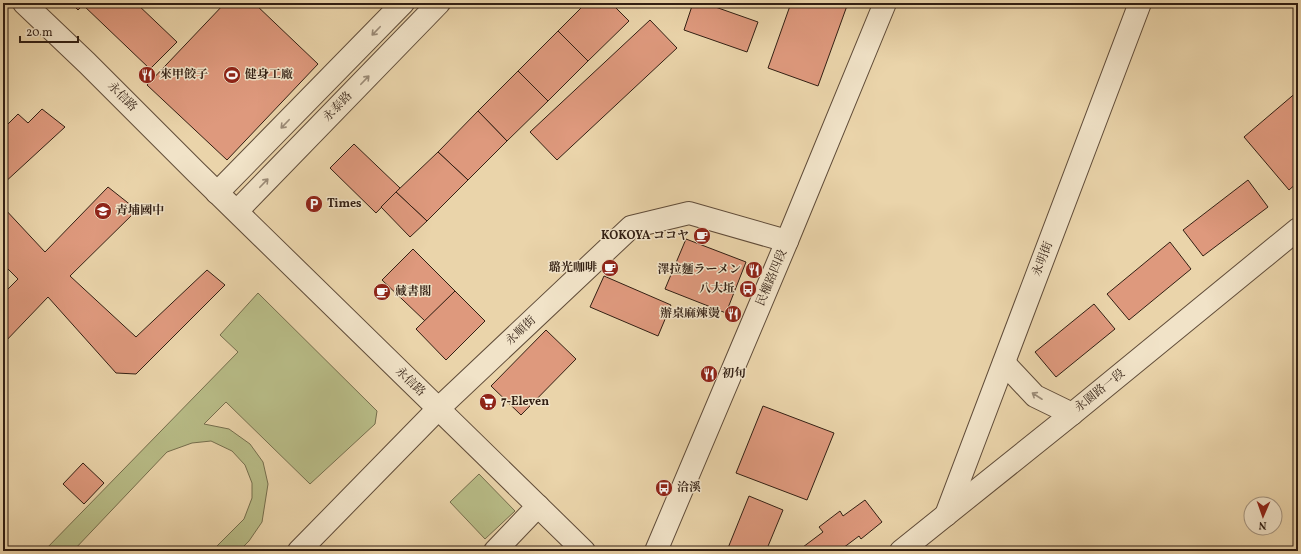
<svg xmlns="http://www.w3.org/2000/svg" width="1301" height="554" viewBox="0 0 1301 554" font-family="Vollkorn,'Noto Serif TC','Noto Serif JP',serif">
<rect width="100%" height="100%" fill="#ead4aa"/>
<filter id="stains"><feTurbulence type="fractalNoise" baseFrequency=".005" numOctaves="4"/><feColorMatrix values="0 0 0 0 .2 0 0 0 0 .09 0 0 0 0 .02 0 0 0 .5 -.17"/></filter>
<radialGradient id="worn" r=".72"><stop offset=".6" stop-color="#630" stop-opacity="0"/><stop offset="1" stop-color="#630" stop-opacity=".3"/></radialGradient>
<g fill="#b8bc87" stroke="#756e4d">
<path d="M258 293 377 411 375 424 310 484 226 402 204 424 229 429 250 444 263 462 268 484 262 522 249 541 239 551H212L244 519 252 498V483L245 465 232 451 211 441 192 443 167 452 73 551H44L238 352 220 335Z"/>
<path d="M479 474 515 511 485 539 450 502Z"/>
</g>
<g fill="#de997d" stroke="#321f13">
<path d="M71 3H136L177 42 150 69 83 5 78 10Z"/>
<path d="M225 3H254L318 64 227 160 147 85Z"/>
<path d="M586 3H611L629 21 588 61 558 31Z"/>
<path d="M693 3H704L758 22 747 52 684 30Z"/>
<path d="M791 3H848L818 86 768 68Z"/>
<path d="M650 20 677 48 557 160 530 132Z"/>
<path d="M558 31 588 61 548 101 518 71Z"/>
<path d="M518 71 548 101 507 141 478 111Z"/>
<path d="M1298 91V182L1289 190 1244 137Z"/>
<path d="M42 109 65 127 3 184V129L18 114 28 123Z"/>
<path d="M478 111 507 141 468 180 438 152Z"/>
<path d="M354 144 400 188 376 213 330 168Z"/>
<path d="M438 152 468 180 427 221 396 192Z"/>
<path d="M1248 180 1268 207 1203 256 1183 230Z"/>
<path d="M108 187 137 210 70 276 136 337 207 270 225 285 136 374 116 373 48 297 3 344V294L18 279 3 264V207L45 252Z"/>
<path d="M396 192 427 221 410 237 381 207Z"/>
<path d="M686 239 746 262 726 313 665 289Z"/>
<path d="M1170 242 1191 269 1129 320 1107 294Z"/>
<path d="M413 249 455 291 425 321 382 280Z"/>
<path d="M604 276 671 305 658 336 590 307Z"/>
<path d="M455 291 485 321 446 360 416 329Z"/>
<path d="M1094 304 1115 329 1056 377 1035 352Z"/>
<path d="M546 330 576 359 521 415 491 386Z"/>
<path d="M763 406 834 433 807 500 736 473Z"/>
<path d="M83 463 104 483 84 504 63 484Z"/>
<path d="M749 496 783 510 766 551H734L728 548Z"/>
<path d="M865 500 882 522 861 539 859 536 839 551H806L803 547 823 532 819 527 840 511 843 516Z"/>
</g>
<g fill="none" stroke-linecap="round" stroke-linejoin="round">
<defs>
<g id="minor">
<path d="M24 3 87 63 196 172 584 551"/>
<path d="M217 193 403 3"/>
<path d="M237 211 439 3"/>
<path d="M1004 363 1035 396 1072 414"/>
<path d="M946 515 1140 3"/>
<path d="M299 551 438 409 631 227 689 213 787 241"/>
<path d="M495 551 538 506"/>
<path d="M901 551 1072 414 1298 229"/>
</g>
<path id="tertiary" d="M656 551 787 241 885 3"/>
</defs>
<use href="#minor" stroke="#604c39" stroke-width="24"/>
<use href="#tertiary" stroke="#604c39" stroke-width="24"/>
<use href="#minor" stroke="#f1e3c8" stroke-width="22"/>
<use href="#tertiary" stroke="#f1e3c8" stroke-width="22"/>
</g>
<defs><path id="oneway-shaft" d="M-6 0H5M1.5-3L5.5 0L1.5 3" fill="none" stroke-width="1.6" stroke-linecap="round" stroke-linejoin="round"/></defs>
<g stroke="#9b8b77">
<use href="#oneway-shaft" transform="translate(376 31) rotate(134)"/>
<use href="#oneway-shaft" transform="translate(365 80) rotate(-46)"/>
<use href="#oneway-shaft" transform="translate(285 124) rotate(134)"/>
<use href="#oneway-shaft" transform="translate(264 183) rotate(-46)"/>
<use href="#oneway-shaft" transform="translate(1037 396) rotate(-147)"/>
</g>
<defs>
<symbol id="restaurant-disc" viewBox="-11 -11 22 22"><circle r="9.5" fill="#8f2418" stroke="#f1e3c8"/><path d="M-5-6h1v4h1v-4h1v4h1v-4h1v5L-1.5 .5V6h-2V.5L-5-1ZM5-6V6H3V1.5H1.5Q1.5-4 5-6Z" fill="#fff"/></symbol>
<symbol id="stadium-disc" viewBox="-11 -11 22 22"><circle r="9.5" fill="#8f2418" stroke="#f1e3c8"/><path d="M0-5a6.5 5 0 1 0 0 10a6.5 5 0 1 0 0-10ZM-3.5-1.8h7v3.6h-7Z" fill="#fff"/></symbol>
<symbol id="parking-disc" viewBox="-11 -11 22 22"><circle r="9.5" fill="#8f2418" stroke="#f1e3c8"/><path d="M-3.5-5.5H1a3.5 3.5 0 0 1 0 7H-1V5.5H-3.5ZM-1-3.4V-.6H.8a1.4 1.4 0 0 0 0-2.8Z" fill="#fff"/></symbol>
<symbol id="school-disc" viewBox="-11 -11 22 22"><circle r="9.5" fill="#8f2418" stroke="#f1e3c8"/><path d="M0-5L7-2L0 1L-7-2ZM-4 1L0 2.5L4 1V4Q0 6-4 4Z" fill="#fff"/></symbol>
<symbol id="cafe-disc" viewBox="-11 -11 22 22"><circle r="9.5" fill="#8f2418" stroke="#f1e3c8"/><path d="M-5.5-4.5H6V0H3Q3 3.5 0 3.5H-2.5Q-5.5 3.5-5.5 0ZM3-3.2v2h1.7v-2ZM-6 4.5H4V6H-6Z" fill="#fff"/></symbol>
<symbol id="bus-disc" viewBox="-11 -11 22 22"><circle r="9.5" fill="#8f2418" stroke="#f1e3c8"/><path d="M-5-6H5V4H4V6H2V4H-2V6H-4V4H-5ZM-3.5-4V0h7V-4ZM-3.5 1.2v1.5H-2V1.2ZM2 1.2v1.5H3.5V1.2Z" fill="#fff"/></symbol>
<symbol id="supermarket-disc" viewBox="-11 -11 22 22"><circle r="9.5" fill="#8f2418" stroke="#f1e3c8"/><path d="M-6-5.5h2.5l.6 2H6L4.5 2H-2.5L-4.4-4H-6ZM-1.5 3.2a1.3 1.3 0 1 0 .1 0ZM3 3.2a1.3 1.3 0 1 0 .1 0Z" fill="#fff"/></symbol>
</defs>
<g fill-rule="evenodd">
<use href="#restaurant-disc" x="137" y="65" width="20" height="20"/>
<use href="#stadium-disc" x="222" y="65" width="20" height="20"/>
<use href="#parking-disc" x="304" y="194" width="20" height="20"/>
<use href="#school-disc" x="93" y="201" width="20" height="20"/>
<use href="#cafe-disc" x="692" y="226" width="20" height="20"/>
<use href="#cafe-disc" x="600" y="258" width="20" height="20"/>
<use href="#restaurant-disc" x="744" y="260" width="20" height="20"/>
<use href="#bus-disc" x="738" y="279" width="20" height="20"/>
<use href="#cafe-disc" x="372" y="282" width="20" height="20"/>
<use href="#restaurant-disc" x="723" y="304" width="20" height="20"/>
<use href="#restaurant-disc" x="699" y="364" width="20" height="20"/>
<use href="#supermarket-disc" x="478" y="392" width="20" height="20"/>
<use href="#bus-disc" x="654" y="478" width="20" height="20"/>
</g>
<g text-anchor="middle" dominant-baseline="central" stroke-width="3" stroke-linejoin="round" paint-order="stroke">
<g font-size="12" font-weight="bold" fill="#321f13" stroke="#f1e3c8" text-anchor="start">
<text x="160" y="75">來甲餃子</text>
<text x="245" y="75">健身工廠</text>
<text x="327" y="204">Times</text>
<text x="116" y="211">青埔國中</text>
<text x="689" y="236" text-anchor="end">KOKOYA ココヤ</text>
<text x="597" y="268" text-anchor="end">璐光咖啡</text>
<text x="741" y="270" text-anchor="end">澤拉麵ラーメン</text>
<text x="735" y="289" text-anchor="end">八大坵</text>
<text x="395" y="292">藏書閣</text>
<text x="720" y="314" text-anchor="end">辦桌麻辣燙</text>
<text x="722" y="374">初旬</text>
<text x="501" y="402">7-Eleven</text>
<text x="677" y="488">洽溪</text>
</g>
<g font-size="12" fill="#321f13" stroke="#f1e3c8">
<text transform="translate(122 97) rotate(45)">永信路</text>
<text transform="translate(338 107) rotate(-46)">永泰路</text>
<text transform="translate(1043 259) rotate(-69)">永明街</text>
<text transform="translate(772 278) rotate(-67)">民權路四段</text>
<text transform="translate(521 331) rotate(-43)">永順街</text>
<text transform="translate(410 382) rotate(44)">永信路</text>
<text transform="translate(1100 391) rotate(-39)">永園路一段</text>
</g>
</g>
<rect width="1301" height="554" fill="none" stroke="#ead4aa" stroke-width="16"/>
<rect x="4" y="4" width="1293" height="546" fill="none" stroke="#321f13" stroke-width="2"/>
<rect x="8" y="8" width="1285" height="538" fill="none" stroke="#321f13"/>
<g transform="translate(1263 516) rotate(182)"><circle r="19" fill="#f1e3c8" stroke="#a59580"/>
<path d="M0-3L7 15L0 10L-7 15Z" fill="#8f2418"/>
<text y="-6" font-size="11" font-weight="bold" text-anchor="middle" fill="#321f13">N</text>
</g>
<path d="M20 36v6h58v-6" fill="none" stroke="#321f13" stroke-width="2"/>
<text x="26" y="36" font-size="12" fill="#321f13" stroke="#f1e3c8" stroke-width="3" paint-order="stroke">20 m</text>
<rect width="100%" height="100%" filter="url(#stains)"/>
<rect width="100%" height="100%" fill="url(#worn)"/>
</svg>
